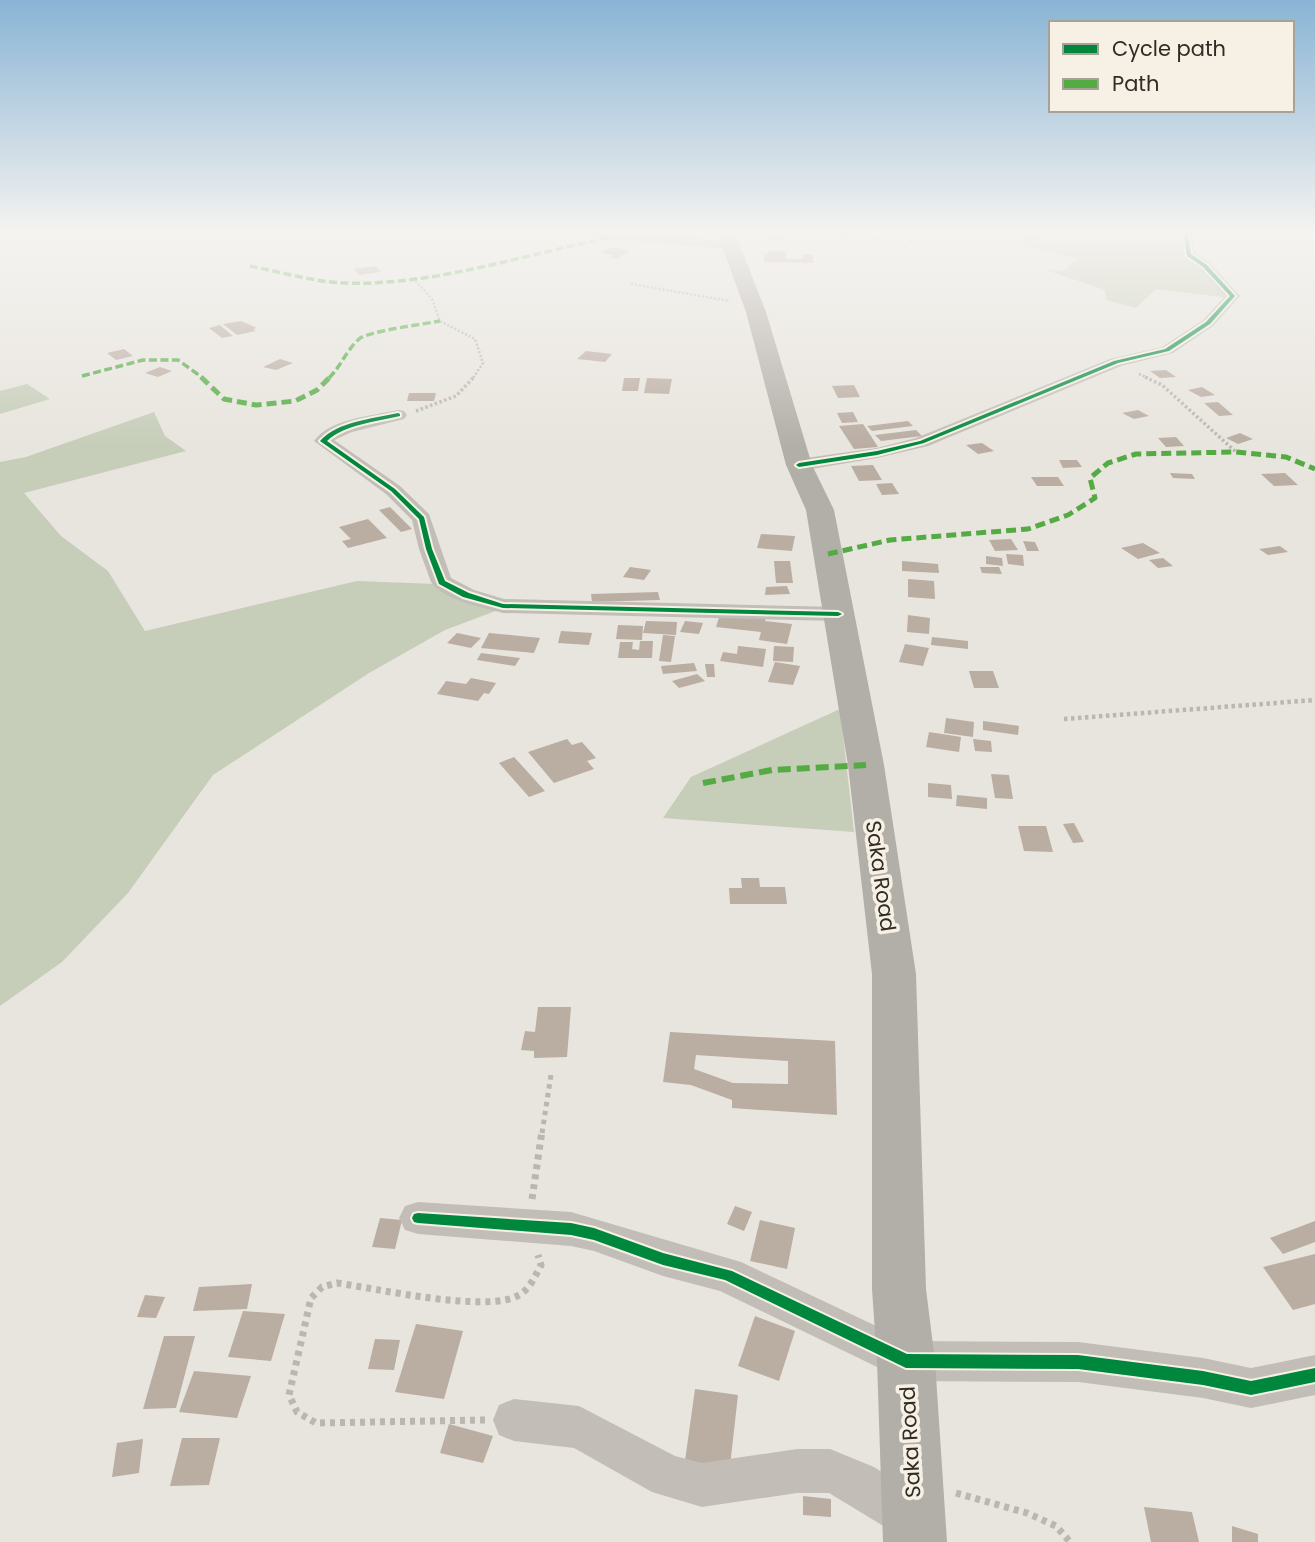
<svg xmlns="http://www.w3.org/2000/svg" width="1315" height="1542" viewBox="0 0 1315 1542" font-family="Poppins,sans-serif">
<rect width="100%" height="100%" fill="#e8e5de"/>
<g fill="#c6cdb9">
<path d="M1034 237C1083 246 1134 233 1183 242L1229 298 1156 289 1136 308 1106 300 1105 290 1046 270H1064L1078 259 1027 246 1020 238Z"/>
<path d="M27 384 50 399 0 414V391Z"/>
<path d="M154 412 165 436 186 451 24 493 61 536 108 571 145 631 357 581 435 584 501 609 445 630 369 673 213 775 128 893 62 962 0 1006V462L26 457Z"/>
<path d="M840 709 854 832 663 818 691 777Z"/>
</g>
<g fill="#baada2" fill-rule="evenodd">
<path d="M759 233 784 236V241H767V235H758Z"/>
<path d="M608 248H618L630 251 617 259 609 258 613 255 600 253Z"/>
<path d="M768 251H786V259H803V254L813 255V263L764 262 765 253H769Z"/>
<path d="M376 266 381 272 359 275 354 269Z"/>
<path d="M241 321 257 328 253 329 256 331 237 335 223 324Z"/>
<path d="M220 325 233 336 222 338 209 328Z"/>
<path d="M124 349 133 356 116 360 107 353Z"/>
<path d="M586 351 612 354 605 362 577 359Z"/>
<path d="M280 359 293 363 276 370 263 367Z"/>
<path d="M160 367 172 371 158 377 145 373Z"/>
<path d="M1166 370 1176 377 1160 378 1150 371Z"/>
<path d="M624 378H640L638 391H622Z"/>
<path d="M647 378 672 379 669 394 644 393Z"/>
<path d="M854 385 860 397 838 398 832 386Z"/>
<path d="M1202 387 1215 395 1201 397 1188 390Z"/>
<path d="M409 393H436L434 401H407Z"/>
<path d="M1218 402 1233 415 1219 416 1204 403Z"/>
<path d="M1138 410 1149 416 1134 419 1122 413Z"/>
<path d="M853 412 858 422 842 423 837 413Z"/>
<path d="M908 421 913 426 872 431 867 426Z"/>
<path d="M863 424 878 447 854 449 839 426Z"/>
<path d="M916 430 922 436 881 441 875 435Z"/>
<path d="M1240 433 1253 439 1238 444 1226 438Z"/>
<path d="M1176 437 1184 446 1166 447 1158 438Z"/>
<path d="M982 443 994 451 978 454 966 445Z"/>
<path d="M1059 460H1077L1082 467 1063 468Z"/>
<path d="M873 465 882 480 859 481 851 466Z"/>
<path d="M1170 473 1192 474 1195 479 1173 478Z"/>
<path d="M1285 473 1298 485 1274 486 1261 474Z"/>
<path d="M1031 477H1058L1064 486H1037Z"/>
<path d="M892 483 899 494 882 495 876 484Z"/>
<path d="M390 507 412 529 401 532 379 510Z"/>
<path d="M368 519 387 538 348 548 342 541 351 539 339 527Z"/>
<path d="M761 534 795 536 792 551 757 548Z"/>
<path d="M1011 539 1018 550 995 551 989 540Z"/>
<path d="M1023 541 1035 542 1039 551H1027Z"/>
<path d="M1143 543 1160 553 1138 559 1121 548Z"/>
<path d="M1280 546 1288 552 1268 555 1259 549Z"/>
<path d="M1006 554 1023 555 1024 566 1008 564Z"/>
<path d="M986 556 1002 558 1003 566 986 564Z"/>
<path d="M1163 558 1173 566 1158 568 1149 560Z"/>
<path d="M774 561H790L793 583H776Z"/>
<path d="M902 561 938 564 939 573 902 571Z"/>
<path d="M630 567 651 570 644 580 623 577Z"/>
<path d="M980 567H999L1002 574 982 573Z"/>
<path d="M908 579 934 581 935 599 908 597Z"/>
<path d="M787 586 790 594 765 595 766 587Z"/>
<path d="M658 592 660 600 592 602 591 594Z"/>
<path d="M721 611 766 616 765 621 792 624 787 644 759 640 761 632 716 627Z"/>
<path d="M908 615 930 618 929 634 907 632Z"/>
<path d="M646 621 677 622 676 635 643 633Z"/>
<path d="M685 621 703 623 699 634 680 632Z"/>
<path d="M618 625 643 626 642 640 616 639Z"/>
<path d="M561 631 592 633 589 645 558 643Z"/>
<path d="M457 633 481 638 471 648 447 643Z"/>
<path d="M489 633 540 638 534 653 481 648Z"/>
<path d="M663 635 675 636 671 662 659 661Z"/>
<path d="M932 637 968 641V649L931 645Z"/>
<path d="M640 641H653L652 658H618L620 642H633L632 649 639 650Z"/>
<path d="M905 644 929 648 923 666 899 662Z"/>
<path d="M738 646 766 649 763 667 720 661 723 652 737 654Z"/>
<path d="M774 646 794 647 793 662 773 661Z"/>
<path d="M481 653 520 658 515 666 477 660Z"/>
<path d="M775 662 800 666 793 685 768 682Z"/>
<path d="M694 663 697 671 663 674 661 666Z"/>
<path d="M705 664H714L715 677H707Z"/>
<path d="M969 671H993L999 688H974Z"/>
<path d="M697 674 705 681 679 688 672 681Z"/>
<path d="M471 678 496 683 489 694 484 693 478 701 437 694 446 681 466 684Z"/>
<path d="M946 718 974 722 973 737 944 733Z"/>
<path d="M983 721 1019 726 1018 735 983 730Z"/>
<path d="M929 732 961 737 959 752 926 747Z"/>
<path d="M567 739 572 745 582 742 596 758 587 761 594 769 554 783 528 752Z"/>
<path d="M973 739 991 741 992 752 975 751Z"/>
<path d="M514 757 545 791 529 797 499 763Z"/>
<path d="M991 774 1009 775 1013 799 995 798Z"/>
<path d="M928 783 951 785 952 799 928 797Z"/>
<path d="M957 795 987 798V809L956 806Z"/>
<path d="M1074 823 1084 842 1073 843 1063 824Z"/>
<path d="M1018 826H1046L1053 852 1024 851Z"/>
<path d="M741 878H759L760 887H785L787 904H730L729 888H742Z"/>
<path d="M538 1007H571L567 1057 534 1058V1051L521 1050 525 1031 535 1032Z"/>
<path d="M670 1032 835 1041 837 1115 732 1108V1100L691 1085 663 1082ZM696 1055 788 1061V1084L733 1083 694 1069Z"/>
<path d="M735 1206 752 1212 744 1231 727 1224Z"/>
<path d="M380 1218 402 1220 395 1249 372 1247Z"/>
<path d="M760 1220 795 1228 787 1269 750 1261Z"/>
<path d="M1315 1221V1242L1283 1254 1270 1238Z"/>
<path d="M1315 1254V1304L1293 1310 1263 1267Z"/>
<path d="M252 1284 247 1309 193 1311 199 1287Z"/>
<path d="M145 1295 165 1297 156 1318 137 1317Z"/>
<path d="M243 1311 285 1314 271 1361 228 1357Z"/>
<path d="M755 1316 795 1331 779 1381 738 1366Z"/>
<path d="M416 1324 463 1331 444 1399 395 1392Z"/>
<path d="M164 1336H195L176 1408 143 1409Z"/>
<path d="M375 1339 400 1340 394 1370 368 1369Z"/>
<path d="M194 1371 251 1376 237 1418 179 1412Z"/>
<path d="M695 1389 738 1395 729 1475 684 1468Z"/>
<path d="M449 1424 493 1436 483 1463 440 1453Z"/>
<path d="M182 1438H220L209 1485 170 1486Z"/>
<path d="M143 1439 139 1473 112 1477 117 1443Z"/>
<path d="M803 1496 831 1499V1517L803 1515Z"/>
<path d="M1144 1507 1192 1512 1199 1542H1151Z"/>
<path d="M1232 1526 1258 1534V1542H1232Z"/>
</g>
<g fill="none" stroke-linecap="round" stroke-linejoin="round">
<g stroke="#bab6b0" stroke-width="2.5" stroke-dasharray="2 2" stroke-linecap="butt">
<path d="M1003 230H1031"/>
<path d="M847 235 901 242 911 251"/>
<path d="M902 242H935L941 230"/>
<path d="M413 278 432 299 440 321 475 339 483 363 473 378"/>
<path d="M631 284 730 301"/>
<path d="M1139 374 1148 378"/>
</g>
<g stroke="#bab6b0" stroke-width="3.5" stroke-dasharray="2.5 2.5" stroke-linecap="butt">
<path d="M1145 377 1162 385 1236 452"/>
<path d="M416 411 456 396 474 377"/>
</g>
<path stroke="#bab6b0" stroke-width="4.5" stroke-dasharray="3.5 3.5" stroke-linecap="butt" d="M1064 719 1315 700"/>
<path stroke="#bab6b0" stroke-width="5" stroke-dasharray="4.5 4.5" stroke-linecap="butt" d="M542 1133 551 1075"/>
<g stroke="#bab6b0" stroke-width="7" stroke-dasharray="5 5" stroke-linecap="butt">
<path d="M532 1199 542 1131"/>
<path d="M485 1420 316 1423 297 1412 289 1395 311 1298 322 1287 337 1283C374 1288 489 1314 519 1295 530 1289 535 1276 541 1265L538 1255"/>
<path d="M956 1493 1027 1513 1056 1526 1070 1542"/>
</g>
<g fill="#c2beb7" fill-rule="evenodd">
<path d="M573 230 730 241 737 245 730 249 606 239 575 233Z"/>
<path d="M1179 230H1191L1195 253 1210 263 1240 296 1213 326 1173 353 1121 366 928 446 877 458 799 471 790 465 799 459 877 448 916 438 1110 359 1162 347 1203 320 1225 296 1200 269 1184 258Z"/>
<path d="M398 410 404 411 407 415 404 419 352 432 334 440 400 486 429 514 451 578 474 590 504 599 838 607 846 609 849 614 846 619 838 621 503 613C481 607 445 601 431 582L419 549 412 520 386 494 314 441C331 418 372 416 398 410Z"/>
<path d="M418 1202 571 1212 741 1262 908 1341 1078 1342 1203 1358 1251 1368 1315 1355V1395L1251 1408 1203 1398 1078 1382 906 1381 720 1291 663 1276 594 1251 571 1246 418 1234 405 1230 399 1218 405 1206Z"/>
<path d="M514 1399 579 1406 675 1456 702 1463 797 1449H830L874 1467 927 1501 933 1517 927 1533 911 1539 895 1533 829 1493H797L702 1507 652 1492 574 1448 514 1441 499 1435 493 1420 499 1405Z"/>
</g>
<path fill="#b2aea8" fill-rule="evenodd" d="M716 230H734L766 312 812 465 834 510 884 765 916 974 926 1289 935 1361 947 1542H883L877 1361 872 1289V974L848 765 806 510 786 465 746 312Z"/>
<g stroke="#54ab44" stroke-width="3.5" stroke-dasharray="8 3.5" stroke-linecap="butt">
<path d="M756 230H801"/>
<path d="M802 230 847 235"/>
<path d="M250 266C281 272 314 282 345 283 439 286 529 252 620 236"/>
<path d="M82 376 143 360H178L203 378"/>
<path d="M329 378C341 366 346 351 359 339 368 331 425 324 440 321"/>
</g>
<g stroke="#54ab44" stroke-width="5" stroke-dasharray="10 5" stroke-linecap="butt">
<path d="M201 377 224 399 256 405 295 401 317 390 330 377"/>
<path d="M828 554 890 540 1028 529 1068 515 1095 498 1090 478 1108 463 1136 454 1236 452 1286 457 1315 469"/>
</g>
<path stroke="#54ab44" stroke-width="6" stroke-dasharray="13 6" stroke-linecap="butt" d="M703 783 772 770 866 765"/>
<defs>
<g id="cycleway">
<path d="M1183 230H1187L1191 254 1207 265 1235 296 1210 324 1169 351 1118 363 924 443 877 455 799 467 796 465 799 463 877 451 920 441 1114 361 1165 349 1206 322 1230 296 1203 267 1187 256Z"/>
<path d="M398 413 400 414V416C376 422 345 424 327 441L395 489 424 517 432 549 445 581 469 593 503 604 838 612 842 614 838 616 503 608 463 597 439 584 426 549 419 519 391 491 320 441C338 421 373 419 398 413Z"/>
<path d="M418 1213 571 1223 594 1228 663 1253 732 1271 907 1354 1078 1355 1203 1371 1251 1381 1315 1368V1382L1251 1395 1203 1385 1078 1369 906 1368 725 1280 663 1265 594 1240 571 1235 418 1223 414 1222 412 1218 414 1214Z"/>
</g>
</defs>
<use href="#cycleway" stroke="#f6f1e4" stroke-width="4"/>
<use href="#cycleway" fill="#00873e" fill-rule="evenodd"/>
</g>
<linearGradient id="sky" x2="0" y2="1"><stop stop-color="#89b4d5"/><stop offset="0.52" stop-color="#f5f3f0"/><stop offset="1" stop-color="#f5f3f0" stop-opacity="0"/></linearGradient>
<rect width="1315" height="446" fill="url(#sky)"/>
<g text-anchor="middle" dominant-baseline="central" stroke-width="7" stroke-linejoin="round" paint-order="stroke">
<g font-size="21" fill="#312c26" stroke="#f6f1e4">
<text transform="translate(881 876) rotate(82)">Saka Road</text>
<text transform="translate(910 1442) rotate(-93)">Saka Road</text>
</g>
</g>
<rect x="1049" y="21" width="245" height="91" fill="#f6f1e4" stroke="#a7a298" stroke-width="2"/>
<rect x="1063" y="44" width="35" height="10" fill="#00873e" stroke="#a7a298" stroke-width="2"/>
<text x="1112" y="56" font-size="21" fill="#312c26">Cycle path</text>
<rect x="1063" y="79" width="35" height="10" fill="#54ab44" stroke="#a7a298" stroke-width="2"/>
<text x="1112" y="91" font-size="21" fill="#312c26">Path</text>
</svg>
